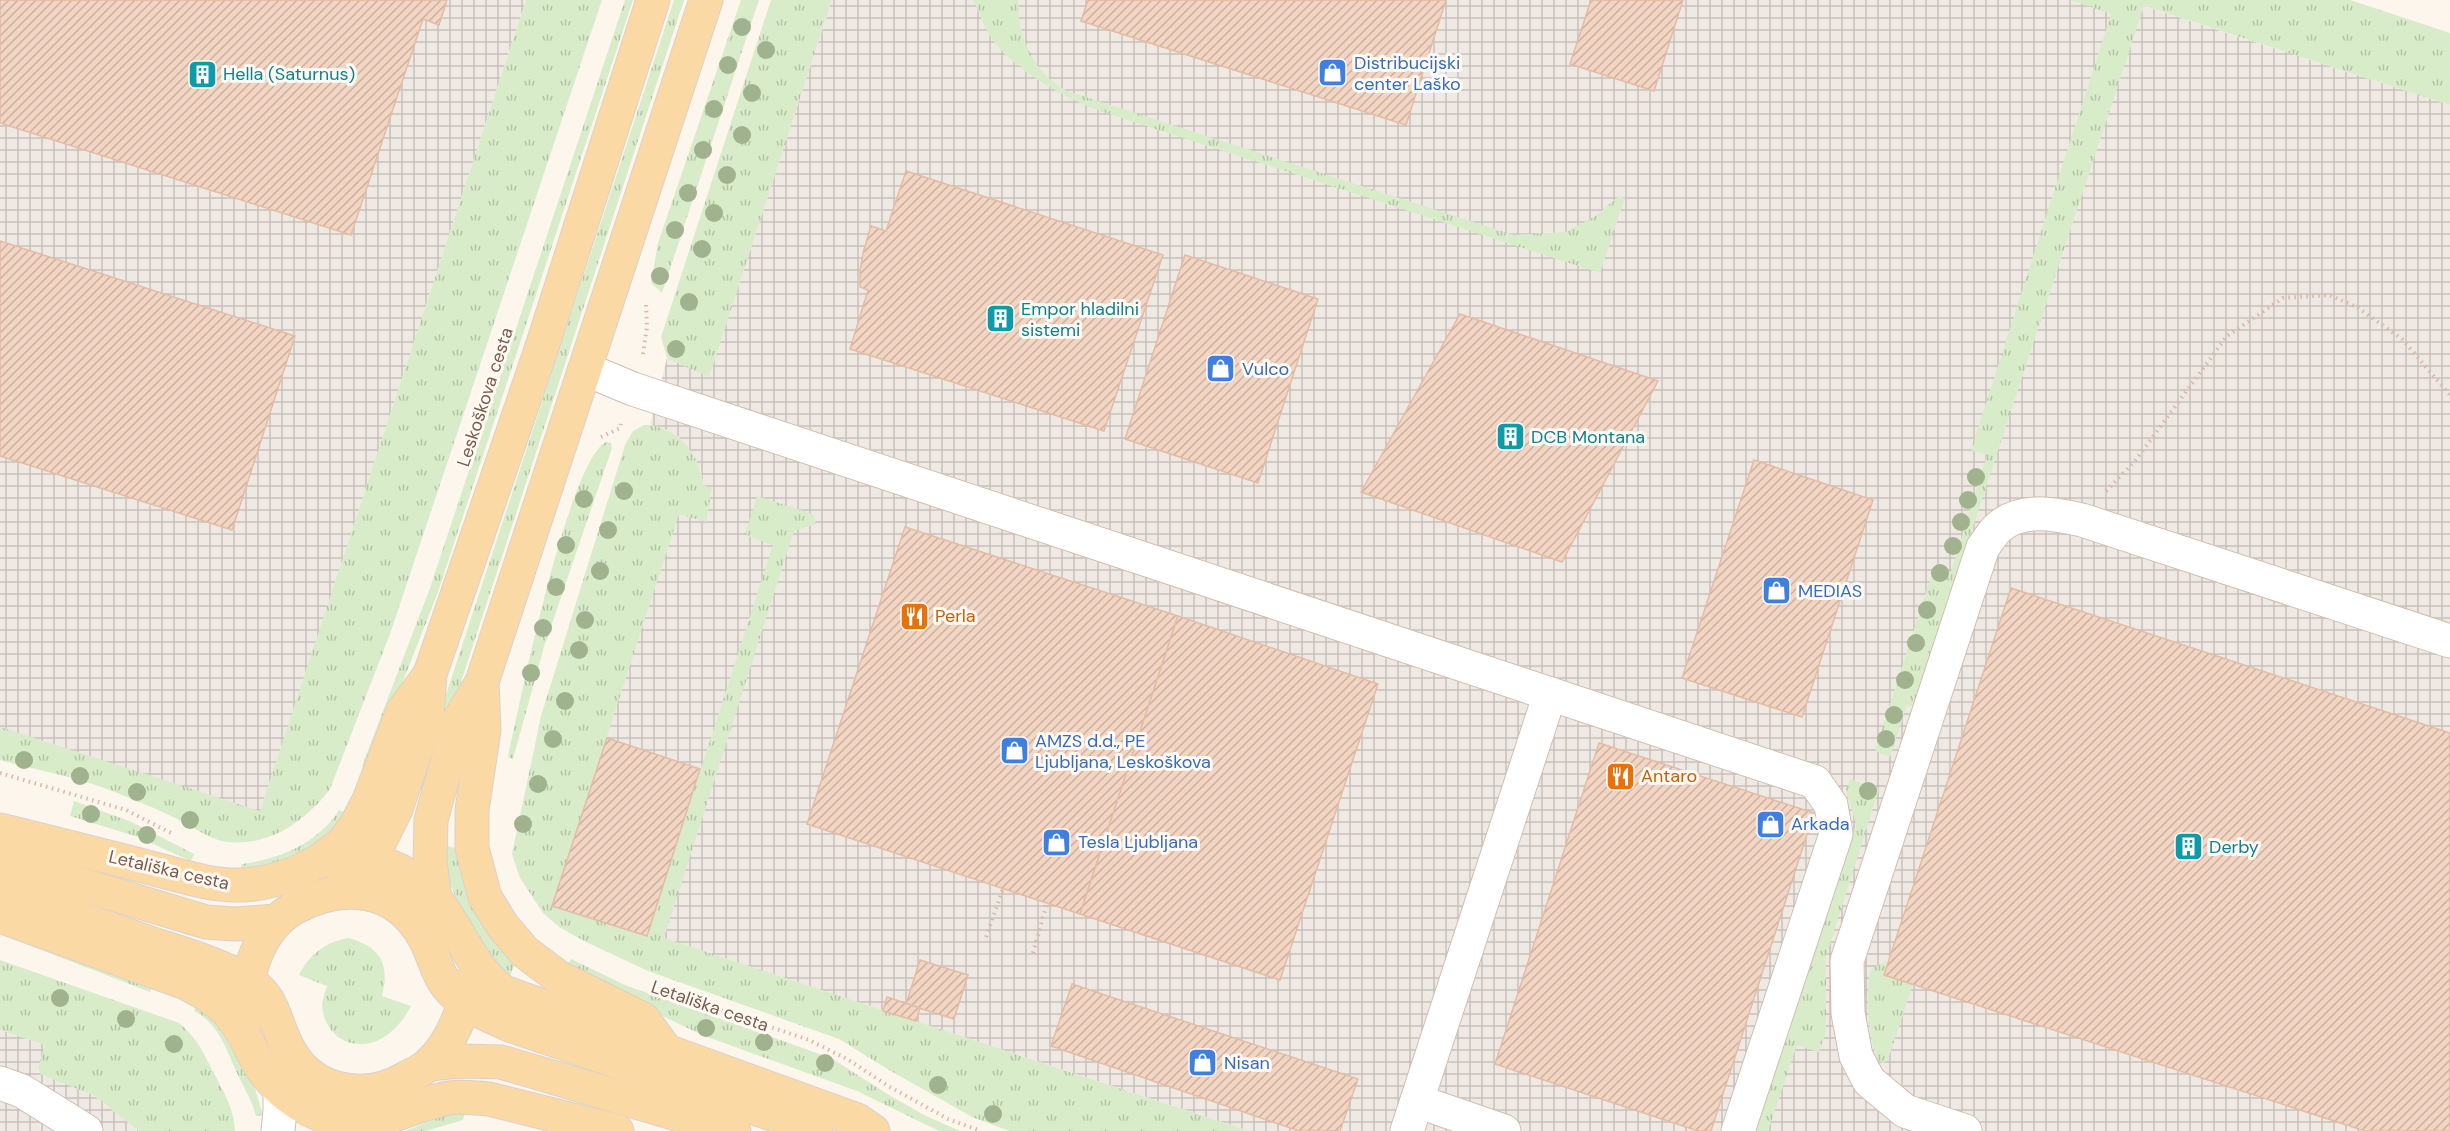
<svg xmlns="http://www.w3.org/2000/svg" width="2450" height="1131" viewBox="0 0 2450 1131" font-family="'DM Sans',sans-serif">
<defs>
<pattern id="industrial-grid" width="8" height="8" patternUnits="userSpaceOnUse" patternTransform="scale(1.5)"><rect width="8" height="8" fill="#efe9e4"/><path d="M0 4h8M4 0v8" fill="none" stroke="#c7c0bb"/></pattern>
<pattern id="grass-tufts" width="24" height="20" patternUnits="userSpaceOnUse" patternTransform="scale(1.5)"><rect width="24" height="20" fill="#d8ecc9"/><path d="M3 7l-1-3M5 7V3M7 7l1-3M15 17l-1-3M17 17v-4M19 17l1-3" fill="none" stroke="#b4c2a5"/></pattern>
<pattern id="building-hatch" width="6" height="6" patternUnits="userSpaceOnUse" patternTransform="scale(1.5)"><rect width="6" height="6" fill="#f3d5c3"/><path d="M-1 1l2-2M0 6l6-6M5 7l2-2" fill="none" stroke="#cab0a1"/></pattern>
</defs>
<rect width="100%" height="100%" fill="#fdf6ec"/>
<g fill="url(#industrial-grid)">
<path d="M0 0H526L260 812 0 728Z"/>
<path d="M832 0H2125L2450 105V1131H1249L663 938 647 936 534 900 668 509 703 485 701 471 679 437 665 429 650 425 667 358 709 376Z"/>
<path d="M0 1030 45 1045 38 1072 93 1095 139 1131H0Z"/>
</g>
<g fill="url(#grass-tufts)">
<path d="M526 0H602L390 634 330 789C306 821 270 846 229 842 212 841 197 829 183 822 158 809 133 799 107 789 73 776 35 770 0 760V727L260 811Z"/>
<path d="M625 0H633L438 592 369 768 362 766 430 588Z"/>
<path d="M674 0H684L425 792 415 789Z"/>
<path d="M741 0H759L662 293 651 283 658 243Z"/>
<path d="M771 0H832L709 377 667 358 661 337Z"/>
<path d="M973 0H1018C1018 38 1033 72 1067 91L1514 235 1565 232 1594 217 1619 196 1625 198 1600 273 1094 109C1059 94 1013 69 991 38 984 27 979 12 973 0Z"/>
<path d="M2071 0H2350L2450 33V105L2144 6 1914 707 1907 705 1890 757 1875 751 1934 567 1951 572 1987 455 1971 450 2111 14Z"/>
<path d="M644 425C677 425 700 454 703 485L712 488 706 522 679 514 552 906 647 936 773 545 745 535 757 496 813 514 816 524 794 531 664 938 1249 1131H1009L972 1117 889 1070 839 1039 648 971 584 941 559 927 543 913 520 878 512 854 541 716 625 445 633 431Z"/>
<path d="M606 442 611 443 612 448 544 647 513 759 508 757C519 706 568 462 606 442Z"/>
<path d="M1850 779 1879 789 1826 957V1032L1819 1052 1797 1045 1768 1131H1753L1856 824 1846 790Z"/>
<path d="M74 801 132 822 194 854 191 861 135 836 70 816Z"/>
<path d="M339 810 347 813C321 850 282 861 240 872L242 864C280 859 318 843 339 810Z"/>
<path d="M443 844 457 849C461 893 482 933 515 963L509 979 500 971 456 899 447 873Z"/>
<path d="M0 926 153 985 150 992 0 934Z"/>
<path d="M348 938C381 947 390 964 382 996L411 1006C399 1029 378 1049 351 1043 343 1041 337 1037 331 1030 326 1023 322 1014 322 1004 323 998 325 992 327 986L299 975C309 955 325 942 348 938Z"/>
<path d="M571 959 625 985 831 1058 889 1095 926 1116 960 1131H939L857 1091 702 1035 625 998 568 964Z"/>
<path d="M0 960 179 1023C199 1040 202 1051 214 1073 224 1093 234 1108 235 1131H139L93 1095 40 1074 38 1068 45 1045 0 1030Z"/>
<path d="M1888 961 1884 975 1913 984 1888 1060 1883 1063 1878 1060C1869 1044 1863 984 1872 968Z"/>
<path d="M197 1004 218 1020 255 1089 263 1115 256 1116C252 1100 244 1088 237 1073 226 1049 219 1024 194 1011Z"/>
<path d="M465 1112 463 1120 426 1131H405L443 1116Z"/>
</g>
<g fill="url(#building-hatch)" stroke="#e6bba3" stroke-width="1.5">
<path d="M0 0H447L439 25 423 19 351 235 0 123Z"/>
<path d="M1088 0H1446L1406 125 1081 21Z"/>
<path d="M1591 0H1683L1654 91 1570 64Z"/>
<path d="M906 171 1163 255 1104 431 850 349 868 290 860 287V271L863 253 871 226 886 231Z"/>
<path d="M0 241 295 336 232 530 0 456Z"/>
<path d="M1185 255 1318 299 1258 483 1125 439Z"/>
<path d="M1460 314 1658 381 1562 562 1361 492Z"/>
<path d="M1754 460 1873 500 1802 717 1682 678Z"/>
<path d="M905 527 1178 616 1080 914 807 824Z"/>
<path d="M2011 588 2450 733V1131H2365L1884 975Z"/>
<path d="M1178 616 1378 684 1280 980 1080 914Z"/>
<path d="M607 738 700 769 647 936 552 906Z"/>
<path d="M1599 743 1814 813 1711 1131H1698L1495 1064Z"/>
<path d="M920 960 968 975 954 1019 906 1004Z"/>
<path d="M1072 984 1358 1079 1340 1131H1299L1051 1046Z"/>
<path d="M887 997 920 1008 916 1021 883 1011Z"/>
</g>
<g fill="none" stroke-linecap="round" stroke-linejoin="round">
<defs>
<g id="minor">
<path d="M585 369 633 389 1815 782 1831 805 1836 834 1738 1131"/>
<path d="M0 1083 22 1091 86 1131"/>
<path d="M1417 1101 1504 1131"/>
<path d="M278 1131 280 1110V1089"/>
<path d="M1407 1131 1550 694"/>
<path d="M1965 1131 1905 1111 1869 1081 1856 1056 1848 1013 1847 961 1983 547C1988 541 1992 533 1998 528 2020 507 2055 514 2082 520L2450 641"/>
</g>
<g id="major">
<path d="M482 682 484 730 472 810V848L485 897 502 925 525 952 558 977 643 1019 668 1053"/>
<path d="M0 830C50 842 100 855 151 868 179 875 210 886 240 885 259 885 280 879 298 872 304 869 311 864 318 862 348 854 385 860 411 877 455 905 462 963 504 992L857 1120 873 1131"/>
<path d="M0 860 206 922 235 924 276 921"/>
<path d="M318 862 343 843 356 825 369 800 403 711 430 674"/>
<path d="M0 891C50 908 100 925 150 943 183 954 218 964 248 981 277 999 274 1026 291 1053 315 1094 368 1101 406 1078 414 1074 423 1070 429 1064 452 1043 463 1012 469 983"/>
<path d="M338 891 360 874 378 845 396 809 427 716 430 674 541 350 653 0"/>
<path d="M435 897 430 862 431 820 459 720 482 682 706 0"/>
<path d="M0 916 186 983C201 991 216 999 227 1011 241 1026 248 1044 258 1062 276 1093 313 1119 351 1122 385 1124 415 1104 448 1098 462 1096 475 1098 489 1099L617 1131"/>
<path d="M244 1033C243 988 252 932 294 908 342 882 395 886 424 937 433 952 436 972 447 986 464 1007 489 1015 512 1026L816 1129"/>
<path d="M429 1064 460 1061 501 1062 734 1131"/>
</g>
</defs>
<use href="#minor" stroke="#d1beb0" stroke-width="35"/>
<use href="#major" stroke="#dad1cd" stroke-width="35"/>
<g stroke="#d9b8a5" stroke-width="4" stroke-dasharray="1.5 4.5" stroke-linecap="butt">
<path d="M643 354 647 327 646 305"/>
<path d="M601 437 620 428 621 424"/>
<path d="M2106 491 2135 461 2227 336 2283 298 2329 295 2357 307 2402 339 2450 395"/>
<path d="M0 773 126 810 173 834"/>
<path d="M986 937 1003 889"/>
<path d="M1033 953 1047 903"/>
<path d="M670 993 809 1040 847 1059 890 1087 948 1119 981 1131"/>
</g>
<use href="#minor" stroke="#fff" stroke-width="33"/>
<use href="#major" stroke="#fbd9a5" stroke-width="33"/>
</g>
<g fill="#a0b28e">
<circle cx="742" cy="27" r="9"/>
<circle cx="766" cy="50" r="9"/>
<circle cx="728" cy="65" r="9"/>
<circle cx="752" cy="93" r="9"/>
<circle cx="714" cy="109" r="9"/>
<circle cx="742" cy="135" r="9"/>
<circle cx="703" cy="150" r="9"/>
<circle cx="727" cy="175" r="9"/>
<circle cx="688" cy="193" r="9"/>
<circle cx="714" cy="213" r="9"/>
<circle cx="675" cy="230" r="9"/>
<circle cx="702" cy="249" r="9"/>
<circle cx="660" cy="276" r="9"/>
<circle cx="689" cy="302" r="9"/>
<circle cx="676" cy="349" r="9"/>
<circle cx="1976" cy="477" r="9"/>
<circle cx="624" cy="491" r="9"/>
<circle cx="584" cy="499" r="9"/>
<circle cx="1968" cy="500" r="9"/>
<circle cx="1961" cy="522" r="9"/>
<circle cx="608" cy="530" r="9"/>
<circle cx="566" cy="545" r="9"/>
<circle cx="1953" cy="546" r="9"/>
<circle cx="600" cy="571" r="9"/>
<circle cx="1940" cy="573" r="9"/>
<circle cx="556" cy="587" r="9"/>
<circle cx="1927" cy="610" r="9"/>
<circle cx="585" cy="620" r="9"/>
<circle cx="543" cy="628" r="9"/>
<circle cx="1916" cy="643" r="9"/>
<circle cx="579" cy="650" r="9"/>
<circle cx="531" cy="673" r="9"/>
<circle cx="1905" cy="680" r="9"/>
<circle cx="565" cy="701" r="9"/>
<circle cx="1894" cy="715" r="9"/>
<circle cx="553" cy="739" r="9"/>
<circle cx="1886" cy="739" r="9"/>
<circle cx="24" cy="760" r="9"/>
<circle cx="80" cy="776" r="9"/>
<circle cx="538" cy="784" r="9"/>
<circle cx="1868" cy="791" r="9"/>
<circle cx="137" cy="792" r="9"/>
<circle cx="91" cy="814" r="9"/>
<circle cx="190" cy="820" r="9"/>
<circle cx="523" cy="824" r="9"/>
<circle cx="147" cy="835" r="9"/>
<circle cx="60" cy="998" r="9"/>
<circle cx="126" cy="1019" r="9"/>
<circle cx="706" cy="1028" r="9"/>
<circle cx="764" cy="1042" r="9"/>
<circle cx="174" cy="1044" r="9"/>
<circle cx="825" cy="1063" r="9"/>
<circle cx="938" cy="1085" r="9"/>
<circle cx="993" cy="1114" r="9"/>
</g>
<defs>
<symbol id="shop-square" viewBox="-11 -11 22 22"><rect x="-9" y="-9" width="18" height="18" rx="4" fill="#3f7fe0" stroke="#fffaf3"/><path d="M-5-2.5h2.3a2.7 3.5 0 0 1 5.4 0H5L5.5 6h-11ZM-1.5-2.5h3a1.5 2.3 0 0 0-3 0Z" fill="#fff"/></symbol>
<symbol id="building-square" viewBox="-11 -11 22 22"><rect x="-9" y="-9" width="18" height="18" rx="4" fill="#0f9aa8" stroke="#fffaf3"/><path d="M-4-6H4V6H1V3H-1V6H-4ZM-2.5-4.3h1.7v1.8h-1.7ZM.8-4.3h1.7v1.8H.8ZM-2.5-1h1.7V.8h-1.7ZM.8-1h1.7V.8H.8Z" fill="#fff"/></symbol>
<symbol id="restaurant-square" viewBox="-11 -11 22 22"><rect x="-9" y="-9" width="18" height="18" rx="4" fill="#e8710a" stroke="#fffaf3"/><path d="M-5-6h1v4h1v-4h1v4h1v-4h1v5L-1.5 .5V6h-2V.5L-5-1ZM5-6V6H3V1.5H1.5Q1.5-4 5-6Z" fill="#fff"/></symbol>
</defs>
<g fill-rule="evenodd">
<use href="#shop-square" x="1316" y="56" width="33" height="33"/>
<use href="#building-square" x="186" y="58" width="33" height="33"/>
<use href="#building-square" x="984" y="302" width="33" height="33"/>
<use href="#shop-square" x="1204" y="352" width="33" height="33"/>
<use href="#building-square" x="1494" y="420" width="33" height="33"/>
<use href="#shop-square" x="1760" y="574" width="33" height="33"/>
<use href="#restaurant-square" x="898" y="600" width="33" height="33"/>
<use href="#shop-square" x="998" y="734" width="33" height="33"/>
<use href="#restaurant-square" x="1604" y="760" width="33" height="33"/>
<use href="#shop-square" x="1754" y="808" width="33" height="33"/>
<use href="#shop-square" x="1040" y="826" width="33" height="33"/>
<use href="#building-square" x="2172" y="830" width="33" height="33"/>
<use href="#shop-square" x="1186" y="1046" width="33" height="33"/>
</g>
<g text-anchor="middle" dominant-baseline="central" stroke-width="6" stroke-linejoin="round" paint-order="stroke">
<g font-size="18" fill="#366cbe" stroke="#fffaf3" text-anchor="start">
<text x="1354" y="63">Distribucijski<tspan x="1354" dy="21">center Laško</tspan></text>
<text x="1242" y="369">Vulco</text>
<text x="1798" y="591">MEDIAS</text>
<text x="1035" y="741">AMZS d.d., PE<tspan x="1035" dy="21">Ljubljana, Leskoškova</tspan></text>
<text x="1791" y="824">Arkada</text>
<text x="1078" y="842">Tesla Ljubljana</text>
<text x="1224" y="1063">Nisan</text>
</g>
<g font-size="18" fill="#0d838f" stroke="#fffaf3" text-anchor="start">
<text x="223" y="74">Hella (Saturnus)</text>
<text x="1021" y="309">Empor hladilni<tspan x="1021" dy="21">sistemi</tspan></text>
<text x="1531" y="437">DCB Montana</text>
<text x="2209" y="847">Derby</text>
</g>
<g font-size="18" fill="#7a5c4d" stroke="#fffaf3">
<text transform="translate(485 397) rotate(-72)">Leskoškova cesta</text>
<text transform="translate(169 870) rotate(13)">Letališka cesta</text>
<text transform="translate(710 1006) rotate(19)">Letališka cesta</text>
</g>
<g font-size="18" fill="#c56008" stroke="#fffaf3" text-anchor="start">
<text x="935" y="616">Perla</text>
<text x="1641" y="776">Antaro</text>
</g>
</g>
</svg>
